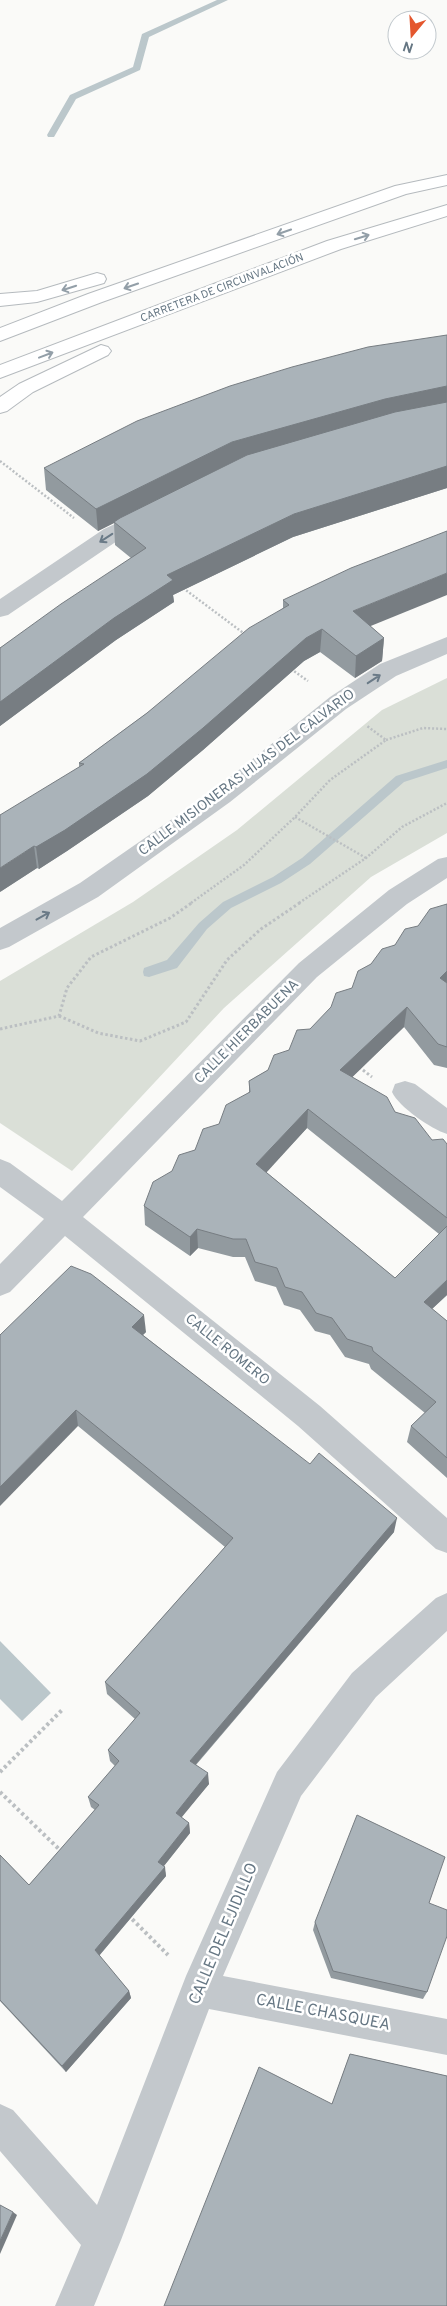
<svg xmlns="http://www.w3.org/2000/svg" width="447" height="2306" viewBox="0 0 447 2306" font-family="Overpass,sans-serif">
<rect width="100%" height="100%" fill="#fafaf8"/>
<path fill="#dadfd7" d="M447 678V833L371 877 224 1008 72 1171 0 1123V981L133 902 237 830 382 710Z"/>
<path fill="#bbc7cb" d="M0 1641 51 1693 22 1721 0 1699Z"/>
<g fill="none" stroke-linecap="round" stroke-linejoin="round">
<g fill="#bbc7cb" fill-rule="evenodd">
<path d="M217 0H228L149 37 140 70 76 99 54 137H48L47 135 70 95 133 67 142 34Z"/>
<path d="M447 760V768L404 782 310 864 281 883 231 908 207 929 177 968 149 977 144 976 143 972 144 968 167 960 199 923 223 902 273 877 302 858 396 776Z"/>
</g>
<defs>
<g id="major">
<path d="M447 175V185L406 194 102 302 0 341V328L88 294 395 186Z"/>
<path d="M447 205V216L341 249 0 378V365L327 241Z"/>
<path d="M97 273 104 275 106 279 104 283 37 302 0 306V294L37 291Z"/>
<path d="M101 345 108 347 111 351 108 355 33 392 7 411 0 413V397L19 384Z"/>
</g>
</defs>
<use href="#major" stroke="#b5babe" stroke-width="2"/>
<g stroke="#bbbfc2" stroke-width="2.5" stroke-dasharray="2 2" stroke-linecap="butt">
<path d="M0 461 74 518"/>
<path d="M183 588 246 635"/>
<path d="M291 669 308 681"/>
<path d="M386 740 423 728 447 729"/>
<path d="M295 817 366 858"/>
<path d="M191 903 244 865 295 817 330 780 386 740 367 726"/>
<path d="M299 903 366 858 402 827 447 803"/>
</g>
<g stroke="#bbbfc2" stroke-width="3" stroke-dasharray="2.5 2.5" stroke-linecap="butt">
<path d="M59 1016 98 1033 140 1041 186 1022 227 960 261 929 301 902"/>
<path d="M0 1029 59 1016 67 988 91 957 170 918 193 902"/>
<path d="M359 1067 372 1077"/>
</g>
<g stroke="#bbbfc2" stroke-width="4" stroke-dasharray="3 3" stroke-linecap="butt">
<path d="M0 1772 62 1710"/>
<path d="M0 1792 62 1852"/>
<path d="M128 1915 168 1955"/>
</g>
<g fill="#c3c8cc" fill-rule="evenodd">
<path d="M148 509 155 511 159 516 155 521 120 539 8 615 0 617V599L104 529Z"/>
<path d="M447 637V654L396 676 346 709 230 802 98 897 9 947 0 950V928L80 883 214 790 330 697 380 664Z"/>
<path d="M447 857V878L407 904 317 977 83 1217 320 1406 447 1518V1553L436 1549 298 1426 65 1236 10 1292 0 1296V1264L44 1219 0 1187V1159L10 1163 62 1201 299 963 389 890 438 859Z"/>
<path d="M405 1081 415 1084 447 1108V1134C431 1129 399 1107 392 1092L395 1084Z"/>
<path d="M447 1593V1631L376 1697 301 1796 223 1976 447 2019V2055L209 2009 121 2240 94 2306H55L81 2245 0 2151V2104L13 2110 97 2205 186 1976 277 1772 352 1673 436 1598Z"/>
</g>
<use href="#major" fill="#fff" fill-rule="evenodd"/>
</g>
<g fill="#929a9f" fill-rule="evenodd">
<path d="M447 335V488L293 537 173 595 174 602 116 640 0 726V648L131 558 115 545 114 523 98 531 46 490 44 468Z"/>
<path d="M283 600 370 626 384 638 382 661 355 678 320 652 304 661 203 750 148 796 67 851 39 869 37 868 0 892 79 767V763L147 713 283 608Z"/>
<path d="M447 904V1068L434 1065 404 1027 352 1077 395 1112 432 1140 447 1144V1295L432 1309 447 1321V1478L407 1442 411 1426 425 1413 371 1369 369 1364 345 1357 330 1335 315 1331 300 1310 284 1305 276 1287 255 1281 245 1257H233L198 1248 190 1256 145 1225 144 1206 172 1171 195 1150 249 1092V1081L268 1070 289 1050 352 988 371 964 418 926ZM307 1128 439 1234 395 1278 266 1172Z"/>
<path d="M146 1332 143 1335 394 1532 196 1765 209 1784 181 1817 189 1823 190 1833 164 1866 166 1876 99 1956 129 1991 131 1998 66 2072 0 2001V1855L29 1885 95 1810 91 1807 88 1797 115 1766 110 1761 108 1750 135 1719 107 1694 105 1682 225 1547 78 1426 0 1335Z"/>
<path d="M429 1903 427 1992 423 1999 331 1978 313 1930 315 1922Z"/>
<path d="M350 2054 447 2076 332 2104Z"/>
</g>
<g fill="#777d82">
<path d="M447 386V405L231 464 98 531 96 509 232 442 385 399Z"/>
<path d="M447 466V488L293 537 173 595 174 602 116 640 0 726V702L167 575 294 514Z"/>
<path d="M447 573V595L351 634 353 611Z"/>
<path d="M322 629 320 652 304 661 203 750 148 796 67 851 39 869 36 847 306 638Z"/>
<path d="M384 638 382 661 355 678 356 656Z"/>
<path d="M34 846 37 868 0 892V868Z"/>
<path d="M447 971V989L440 978Z"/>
<path d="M407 1007 404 1027 339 1090 340 1070Z"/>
<path d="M308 1109 307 1128 256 1184V1164Z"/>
<path d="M197 1229 198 1248 190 1256V1237Z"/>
<path d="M447 1280V1295L420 1320 424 1302Z"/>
<path d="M144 1315 146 1332 134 1343 132 1327Z"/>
<path d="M76 1410 78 1426 0 1506V1487Z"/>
<path d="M397 1518 394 1532 190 1771V1761Z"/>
<path d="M208 1773 209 1784 177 1823 176 1813Z"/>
<path d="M189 1823 190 1833 159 1872 158 1862Z"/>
<path d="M165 1867 166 1876 97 1958 95 1950Z"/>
<path d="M129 1991 131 1998 66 2072 62 2066Z"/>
<path d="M13 2212 17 2215 0 2254V2241Z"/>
</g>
<g fill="#aab3b9" stroke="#777d82">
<path d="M447 335V386L385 399 232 442 96 509 44 468 137 421 230 386 292 367 368 347Z"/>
<path d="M447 402V466L294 514 167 575 173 580 114 618 0 702V648L61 604 146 548 114 522 120 518 247 455 395 412Z"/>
<path d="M447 531V573L353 611 384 638 356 656 322 629 306 638 203 728 147 774 65 830 36 847 34 846 0 868V815L84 764 79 763 147 713 249 628 289 605 283 600 351 568Z"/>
<path d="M447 904V971L440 978 447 983V1047L438 1044 407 1007 340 1070 387 1097 395 1112 415 1118 432 1140 443 1139 447 1144V1218L308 1109 256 1164 395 1278 447 1226V1280L424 1302 447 1321V1458L411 1426 436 1402 373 1351 372 1347 347 1339 332 1318 316 1313 302 1292 285 1287 277 1268 255 1262 246 1239H233L197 1229 190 1237 144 1206 153 1182 172 1171 179 1155 195 1150 203 1129 219 1124 226 1105 250 1092 249 1081 268 1070 274 1055 289 1050 297 1030 310 1029 331 1007 336 993 352 988 358 971 371 964 382 949 395 945 405 929 418 926 430 909Z"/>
<path d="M71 1266 91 1274 144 1315 132 1327 310 1464 319 1453 397 1518 190 1761 208 1773 176 1813 189 1823 158 1862 165 1867 95 1950 129 1991 62 2066 0 2000V1855L29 1885 99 1805 88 1797 119 1761 108 1750 140 1713 105 1682 233 1538 76 1410 0 1487V1335Z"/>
<path d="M357 1815 445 1857 429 1903 447 1910V1936L427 1992 333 1971 315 1922Z"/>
<path d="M350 2054 447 2076V2306H164L259 2067 332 2104Z"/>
<path d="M0 2205 13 2212 0 2241Z"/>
</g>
<defs><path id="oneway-shaft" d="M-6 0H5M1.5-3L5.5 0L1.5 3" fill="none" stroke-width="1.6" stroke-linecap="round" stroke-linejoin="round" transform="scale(1.25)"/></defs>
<g stroke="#939fa8">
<use href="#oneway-shaft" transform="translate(284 232) rotate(161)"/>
<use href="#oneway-shaft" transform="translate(362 237) rotate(-17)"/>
<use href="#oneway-shaft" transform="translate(131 286) rotate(161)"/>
<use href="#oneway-shaft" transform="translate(69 288) rotate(162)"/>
<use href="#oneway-shaft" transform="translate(46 355) rotate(-21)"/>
</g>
<g stroke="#6a7a87">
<use href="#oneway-shaft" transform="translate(106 538) rotate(147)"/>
<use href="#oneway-shaft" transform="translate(374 679) rotate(-33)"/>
<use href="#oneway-shaft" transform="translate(43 916) rotate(-29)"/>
</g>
<g text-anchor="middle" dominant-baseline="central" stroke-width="5" stroke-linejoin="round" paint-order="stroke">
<g font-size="11" fill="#657683" stroke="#fff">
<text transform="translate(222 288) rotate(-21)">CARRETERA DE CIRCUNVALACIÓN</text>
</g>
<g font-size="14" fill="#657683" stroke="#fff">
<text transform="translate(247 773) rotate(-37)">CALLE MISIONERAS HIJAS DEL CALVARIO</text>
<text transform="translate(247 1032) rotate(-45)">CALLE HIERBABUENA</text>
<text transform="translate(227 1350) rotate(39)">CALLE ROMERO</text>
</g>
<g font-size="16" fill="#657683" stroke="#fff">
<text transform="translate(224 1934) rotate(-67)">CALLE DEL EJIDILLO</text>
<text transform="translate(323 2013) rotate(11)">CALLE CHASQUEA</text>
</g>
</g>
<g transform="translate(412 35) rotate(198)"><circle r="24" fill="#ffffff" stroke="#c1c8cd"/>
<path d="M0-4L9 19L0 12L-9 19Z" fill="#e4572e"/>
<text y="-8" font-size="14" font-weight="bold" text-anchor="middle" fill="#657683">N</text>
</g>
</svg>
